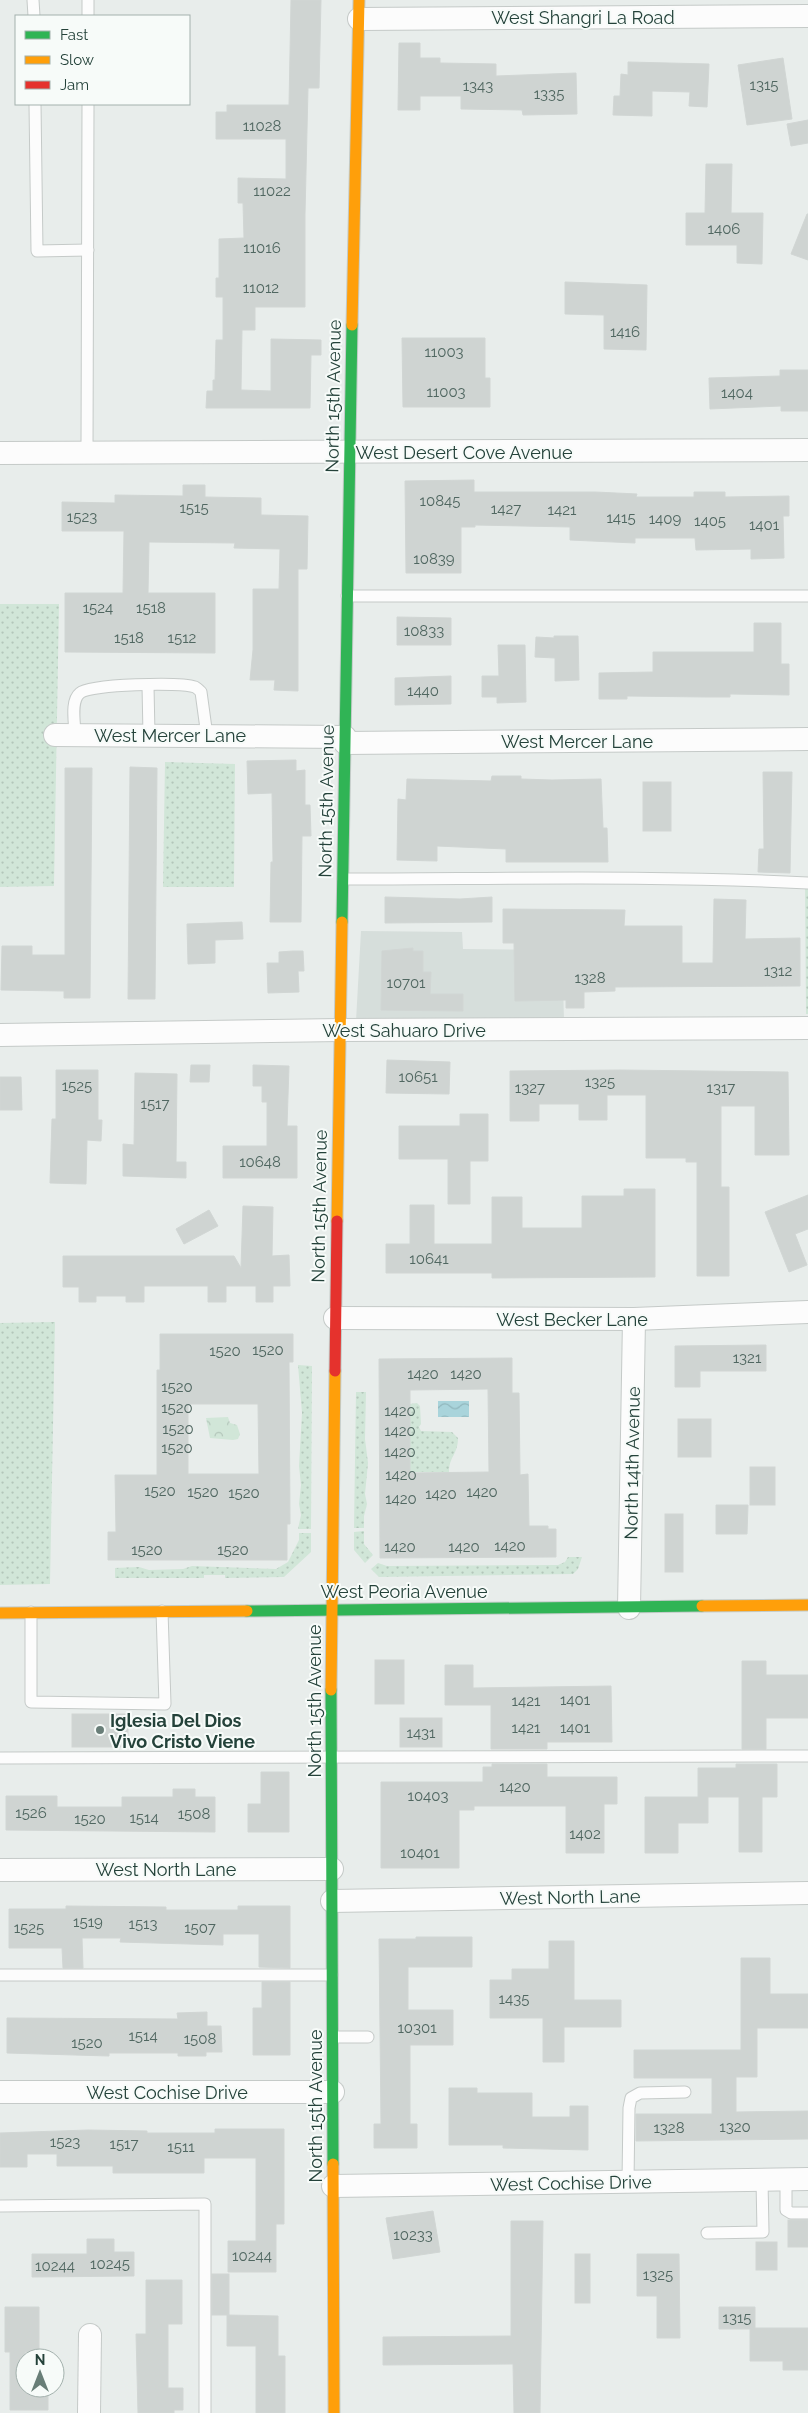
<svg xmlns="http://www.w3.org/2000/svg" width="808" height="2413" viewBox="0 0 808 2413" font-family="Raleway,sans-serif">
<defs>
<pattern id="grass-dots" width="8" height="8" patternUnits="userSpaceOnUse" patternTransform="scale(1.25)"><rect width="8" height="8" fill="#d1e6d8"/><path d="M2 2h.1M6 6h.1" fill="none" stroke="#b3c6ba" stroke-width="1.8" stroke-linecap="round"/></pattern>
<pattern id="forest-crowns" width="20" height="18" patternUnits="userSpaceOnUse" patternTransform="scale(1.25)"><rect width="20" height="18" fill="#d1e6d8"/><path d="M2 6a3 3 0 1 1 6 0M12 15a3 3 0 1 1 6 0" fill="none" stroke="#b3c6ba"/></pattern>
<pattern id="water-waves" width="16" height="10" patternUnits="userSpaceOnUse" patternTransform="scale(1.25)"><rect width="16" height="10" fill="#a9d4db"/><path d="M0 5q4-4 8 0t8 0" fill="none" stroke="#91b7bd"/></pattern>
</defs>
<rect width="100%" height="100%" fill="#e8edeb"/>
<path fill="#d6dedb" d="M361 931 462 932 463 949 562 950 564 1020 356 1021Z"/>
<g fill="url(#grass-dots)">
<path d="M0 604H59L54 886 0 887Z"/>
<path d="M165 762 235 764 234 887H163Z"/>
<path d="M805 878 808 879V1014H806Z"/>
<path d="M55 1322 50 1584 0 1585V1323Z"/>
<path d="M298 1365 312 1366 311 1529H298L301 1515 299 1504 301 1485 299 1466 302 1413Z"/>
<path d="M356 1392H366L365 1439 368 1463 365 1494 367 1504 364 1516V1528H354Z"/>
<path d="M417 1403 420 1406 421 1424 419 1427 421 1431 452 1432 458 1438C458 1454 449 1457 449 1472H410V1404Z"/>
<path d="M364 1531V1544L373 1555 365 1563 354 1550V1532Z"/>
<path d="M299 1533H311V1552L284 1577 225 1578V1575H204V1578H115V1568L139 1567 149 1570 183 1569 192 1566 276 1569 288 1562 299 1540Z"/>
<path d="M568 1557H582L578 1569 573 1574 379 1577 371 1569 378 1563 387 1566 558 1565 565 1562Z"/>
</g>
<path fill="url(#forest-crowns)" d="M228 1417 230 1423 237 1425 240 1434 238 1439 233 1440 210 1438 206 1418Z"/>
<rect fill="url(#water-waves)" x="438" y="1401" width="31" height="16"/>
<g fill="#cfd4d2" stroke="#d1d6d4" fill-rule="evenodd">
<path d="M291 0H321L319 88H308L305 214V307H255V330H242L241 390 271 391V339L321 340V355H311L310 408H206L207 391H213V380H215L216 340H223V297H216V278H219V239L244 238 243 203H238V178L286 179V139H216V112H227V105H289Z"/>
<path d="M399 43H420V58H440V63L496 64V76L576 73 577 114 523 115 522 110 461 109V96H420V110H398Z"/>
<path d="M783 58 792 119 747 125 738 65Z"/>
<path d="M628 62 709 64 707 107 689 106 690 92 652 91V116L613 115 614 96H620L621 74 628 75Z"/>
<path d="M808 120V143L791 146 787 124Z"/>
<path d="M706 164H732L731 213H763L762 264 737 263V245H686V213H705Z"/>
<path d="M807 214H808V260L791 254Z"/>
<path d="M565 282 647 285 646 350 604 349V315L565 314Z"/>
<path d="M402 338H485V378H490V407H403Z"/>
<path d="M780 370H808V411H781V406L710 409 709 378 780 376Z"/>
<path d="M474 480V492H595L637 494 636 497H694V492H725V497L789 496V516H783L784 558 751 559V549L696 550 695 538H635V543L570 540V527L475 525V527H461V573H406L405 481Z"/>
<path d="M183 485H205V497L261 498V515L308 516 307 569H298V691L274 690 275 680H250L253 650V589H279L280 549 234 548 235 543 149 542 148 593H215V653L65 652V593H123L124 531H62V502L115 503V495L183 496Z"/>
<path d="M397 617 451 618V645H397Z"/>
<path d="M754 623H781V664H789V695L730 694V697H706L627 696V699H599V673L653 672V652H754Z"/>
<path d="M554 636H578L579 680 555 681V658L535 657 536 637 554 638Z"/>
<path d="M498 645H525L526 702 497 703V697H482V676H499Z"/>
<path d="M451 676V704L395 705V678Z"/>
<path d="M296 760V771L305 770V805H310L311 836H302L301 922H270L271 862H273L272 793 248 794 247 761Z"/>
<path d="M130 767 157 768 155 999H128Z"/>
<path d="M65 768H92L90 998H64V991L1 990 2 946H32V955H65Z"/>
<path d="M763 772H792L790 873 758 872 759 849H764Z"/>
<path d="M492 776H521V779L552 780 601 779 603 828H607L608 862H506V849L437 846V861L397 860 398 799 406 800 407 779 491 781Z"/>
<rect x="643" y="782" width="28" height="49"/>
<path d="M385 897 460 899 492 897V922L385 923Z"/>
<path d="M714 899 746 900 745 939 800 938V986L615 987V991L584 992V1008H566V1000L515 1001 514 943H503V909L625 910 624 926H682V963H713Z"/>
<path d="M242 922 243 939 215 940V963L188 964 187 924Z"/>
<path d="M413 948V951H423V972H431L430 994H463V1011L381 1010 382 951Z"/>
<path d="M293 951H303L304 971H298L299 992 268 993 267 963H279V952Z"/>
<path d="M387 1060 450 1062 449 1094 386 1093Z"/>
<path d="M191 1065H210L209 1082H190Z"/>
<path d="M253 1065 289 1066 287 1126H297V1178H223V1146H267V1102H262V1086H253Z"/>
<path d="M56 1070H98V1120H102L101 1141 87 1140 86 1184 50 1183 52 1119H56Z"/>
<path d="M621 1070 788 1072 789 1155H755V1106H721V1187H729V1276H697V1162H686V1158H646V1095H607V1120H579V1104H539V1121H510V1071Z"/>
<path d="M135 1073 177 1074 176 1162H186V1178L123 1176V1144L134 1145Z"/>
<path d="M0 1077H21L22 1110H0Z"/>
<path d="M460 1114H488V1161H470V1204H448V1159H399V1126H460Z"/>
<path d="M624 1189H655V1277L492 1278V1273H386V1244H410V1205H434V1244H492V1197H522V1228H582V1196H624Z"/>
<path d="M808 1195V1229L795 1234 807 1265 789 1272 765 1212Z"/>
<path d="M243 1206 273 1207 272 1256 289 1255 290 1286H273V1302H256V1286H226V1302H208V1286H144V1302H126V1296H96V1302H79V1287H63V1256H234L241 1268Z"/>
<path d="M209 1210 218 1226 184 1244 176 1229Z"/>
<path d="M160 1334H293V1362H289L290 1524H287V1560H108V1532H116L115 1475H157V1370H160ZM188 1404H258L259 1474H188Z"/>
<path d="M766 1345V1371H700V1387H675V1346Z"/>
<path d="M512 1358V1393H519L520 1475 528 1474 529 1526H548V1529H556V1557L380 1558 379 1359ZM488 1389 489 1472 410 1473V1390Z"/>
<rect x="678" y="1419" width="33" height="38"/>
<rect x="750" y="1467" width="25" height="38"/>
<path d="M716 1505H748L747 1534H716Z"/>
<rect x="665" y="1514" width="18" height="58"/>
<rect x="375" y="1660" width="29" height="44"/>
<path d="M742 1661H766V1675H808V1718H766V1749H742Z"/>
<path d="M445 1665H473V1688L611 1686 612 1742H547V1749H491V1705H445Z"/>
<rect x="72" y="1714" width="56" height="33"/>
<rect x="400" y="1718" width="42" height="29"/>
<path d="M492 1764H547V1777H617V1804H604V1853H566V1806H474V1810H459V1868H381V1782H483V1767H492Z"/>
<path d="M736 1764H777V1797H762V1852H739V1797H708V1823H678V1853H645V1797H698V1768H736Z"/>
<path d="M261 1772H289V1832H248V1804H261Z"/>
<path d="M173 1789H195V1797H215V1832L6 1830V1796H57V1807H122V1797H173Z"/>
<path d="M66 1906 166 1907V1910H238V1906H290V1968L259 1967V1934H223V1945L120 1942 121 1938H82L83 1968H63L62 1948H9V1909H66Z"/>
<path d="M416 1937H472V1967H408V2010H453V2045H410V2124H417V2148H374V2124H381L379 1939H416Z"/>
<path d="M549 1941H574V2000H621V2027H564V2062H543V2018H490V1980H512V1969H549Z"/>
<path d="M741 1958H770V1994H808V2028H757V2077H736V2112L808 2111V2139L636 2141V2114H712V2078H634V2050H741Z"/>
<path d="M262 1982H290V2055H253V2008H262Z"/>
<path d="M207 2012V2026H221L222 2052H206V2056H178V2053H109V2056L7 2053V2018L178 2019 177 2013Z"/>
<path d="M449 2088H477V2093H532V2117H570V2106H588V2150L503 2148V2145H449Z"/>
<path d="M215 2129H284V2224H276V2272H228V2241H256V2158H204V2173H113V2166H57V2154H27V2167H0V2133L88 2130 147 2131V2133H215Z"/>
<path d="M433 2211 440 2252 393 2259 386 2218Z"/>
<rect x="788" y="2220" width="20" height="27"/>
<path d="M511 2221H543L540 2413H514L513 2364 383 2365V2337L511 2336Z"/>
<path d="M87 2239H114V2252H134V2276L32 2277V2254H87Z"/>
<rect x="756" y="2242" width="21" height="28"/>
<rect x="575" y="2254" width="15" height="49"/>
<path d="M637 2254H679L680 2338H657V2296H637Z"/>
<rect x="212" y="2274" width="17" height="41"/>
<path d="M146 2280H182V2324H168V2388H183V2410H174V2413H138L136 2334H146Z"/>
<path d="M5 2307H39V2352H25V2388H48V2410H10V2352H5Z"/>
<path d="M719 2307H755V2328H808V2370H783V2361H750V2329H719Z"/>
<path d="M227 2315 278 2316V2356H285V2413H256V2346H227Z"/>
</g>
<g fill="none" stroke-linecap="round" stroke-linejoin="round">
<defs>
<g id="lane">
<path d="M33 0 34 16"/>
<path d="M88 16V0"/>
<path d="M35 104 37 251 88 250"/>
<path d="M87 453 88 104"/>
<path d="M347 596H808"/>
<path d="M148 686 149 735"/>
<path d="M75 735C75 723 70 701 80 693 90 684 181 682 195 687 197 688 200 691 201 692L207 736"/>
<path d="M343 879C498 879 653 875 808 883"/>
<path d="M31 1612V1702L165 1704 162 1611"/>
<path d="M0 1758 808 1756"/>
<path d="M0 1975H332"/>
<path d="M333 2037H368"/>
<path d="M786 2180V2210L791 2213H808"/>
<path d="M628 2182 629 2108 631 2098 640 2093 685 2092"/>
<path d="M0 2206 205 2204V2413"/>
<path d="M707 2233 763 2232 762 2180"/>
</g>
<g id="street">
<path d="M359 19 808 16"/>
<path d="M0 453 808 450"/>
<path d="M55 735 345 737"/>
<path d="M345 743 808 739"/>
<path d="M0 1035 340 1030 808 1028"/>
<path d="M335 1318 634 1319 808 1312"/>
<path d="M629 1608 634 1319"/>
<path d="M0 1870 332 1869"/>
<path d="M332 1901 808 1893"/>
<path d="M0 2092H333"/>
<path d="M333 2186 808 2179"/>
<path d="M89 2413 90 2335"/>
</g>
<g id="fast">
<path d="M342 922 352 325"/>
<path d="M247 1611 702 1606"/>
<path d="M331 1690 333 2164"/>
</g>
<g id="slow">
<path d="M352 325 359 0"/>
<path d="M337 1221 342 922"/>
<path d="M702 1606 808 1605"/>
<path d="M0 1613 247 1611"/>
<path d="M331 1690 335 1371"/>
<path d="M333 2164 334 2413"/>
</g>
<path id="jam" d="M335 1371 337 1221"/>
</defs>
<use href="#lane" stroke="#c5cac8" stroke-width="13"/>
<use href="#street" stroke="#c5cac8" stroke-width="24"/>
<use href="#fast" stroke="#c3cbc8" stroke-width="13"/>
<use href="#slow" stroke="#c3cbc8" stroke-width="13"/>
<use href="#jam" stroke="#c3cbc8" stroke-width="13"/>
<use href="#lane" stroke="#fcfcfc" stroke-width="11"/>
<use href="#street" stroke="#fcfcfc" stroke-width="22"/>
<use href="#fast" stroke="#30b455" stroke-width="11"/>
<use href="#slow" stroke="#ff9f0a" stroke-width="11"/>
<use href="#jam" stroke="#e5322d" stroke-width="11"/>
</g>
<circle fill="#697e78" stroke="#f7fbf9" stroke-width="2" cx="100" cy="1730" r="5"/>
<g text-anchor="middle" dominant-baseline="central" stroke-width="4" stroke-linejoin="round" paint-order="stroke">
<g font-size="15" fill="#506761">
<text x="764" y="85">1315</text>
<text x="478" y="86">1343</text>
<text x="549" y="94">1335</text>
<text x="262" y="126">11028</text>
<text x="272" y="191">11022</text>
<text x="724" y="229">1406</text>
<text x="262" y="248">11016</text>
<text x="261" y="288">11012</text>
<text x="625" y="332">1416</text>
<text x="444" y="352">11003</text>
<text x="446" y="392">11003</text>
<text x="737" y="393">1404</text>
<text x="440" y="501">10845</text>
<text x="194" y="508">1515</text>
<text x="506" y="509">1427</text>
<text x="562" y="510">1421</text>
<text x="82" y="517">1523</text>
<text x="621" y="518">1415</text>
<text x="665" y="519">1409</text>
<text x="710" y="521">1405</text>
<text x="764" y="525">1401</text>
<text x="434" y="559">10839</text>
<text x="98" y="608">1524</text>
<text x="151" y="608">1518</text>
<text x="424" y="631">10833</text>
<text x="129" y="638">1518</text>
<text x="182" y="638">1512</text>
<text x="423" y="691">1440</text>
<text x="778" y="971">1312</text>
<text x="590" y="978">1328</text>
<text x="406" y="983">10701</text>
<text x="418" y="1077">10651</text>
<text x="600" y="1082">1325</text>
<text x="77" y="1086">1525</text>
<text x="530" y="1088">1327</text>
<text x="721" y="1088">1317</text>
<text x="155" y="1104">1517</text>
<text x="260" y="1162">10648</text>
<text x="429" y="1259">10641</text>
<text x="268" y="1350">1520</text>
<text x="225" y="1351">1520</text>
<text x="747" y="1358">1321</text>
<text x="423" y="1374">1420</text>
<text x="466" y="1374">1420</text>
<text x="177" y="1387">1520</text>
<text x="177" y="1408">1520</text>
<text x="400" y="1411">1420</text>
<text x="178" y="1429">1520</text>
<text x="400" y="1431">1420</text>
<text x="177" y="1448">1520</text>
<text x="400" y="1452">1420</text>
<text x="401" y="1475">1420</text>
<text x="160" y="1491">1520</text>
<text x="203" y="1492">1520</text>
<text x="482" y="1492">1420</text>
<text x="244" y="1493">1520</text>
<text x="441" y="1494">1420</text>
<text x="401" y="1499">1420</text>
<text x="510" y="1546">1420</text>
<text x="400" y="1547">1420</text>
<text x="464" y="1547">1420</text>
<text x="147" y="1550">1520</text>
<text x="233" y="1550">1520</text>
<text x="575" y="1700">1401</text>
<text x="526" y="1701">1421</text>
<text x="526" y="1728">1421</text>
<text x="575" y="1728">1401</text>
<text x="421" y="1733">1431</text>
<text x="515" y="1787">1420</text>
<text x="428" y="1796">10403</text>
<text x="31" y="1813">1526</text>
<text x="194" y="1814">1508</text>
<text x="144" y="1818">1514</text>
<text x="90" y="1819">1520</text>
<text x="585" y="1834">1402</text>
<text x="420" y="1853">10401</text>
<text x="88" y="1922">1519</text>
<text x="143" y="1924">1513</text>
<text x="29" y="1928">1525</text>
<text x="200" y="1928">1507</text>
<text x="514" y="1999">1435</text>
<text x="417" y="2028">10301</text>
<text x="143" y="2036">1514</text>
<text x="200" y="2039">1508</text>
<text x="87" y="2043">1520</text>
<text x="735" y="2127">1320</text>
<text x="669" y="2128">1328</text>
<text x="65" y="2142">1523</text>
<text x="124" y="2144">1517</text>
<text x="181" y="2147">1511</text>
<text x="413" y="2235">10233</text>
<text x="252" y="2256">10244</text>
<text x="110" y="2264">10245</text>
<text x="55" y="2266">10244</text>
<text x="658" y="2275">1325</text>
<text x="737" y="2318">1315</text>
</g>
<g font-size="18" fill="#24423a" stroke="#f7fbf9">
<text x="583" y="17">West Shangri La Road</text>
<text transform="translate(333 396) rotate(-89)">North 15th Avenue</text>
<text x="464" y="452">West Desert Cove Avenue</text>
<text x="170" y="735">West Mercer Lane</text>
<text x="577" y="741">West Mercer Lane</text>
<text transform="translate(326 801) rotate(-89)">North 15th Avenue</text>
<text x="404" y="1030">West Sahuaro Drive</text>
<text transform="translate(319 1206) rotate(-89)">North 15th Avenue</text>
<text x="572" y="1319">West Becker Lane</text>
<text transform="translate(632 1463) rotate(-89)">North 14th Avenue</text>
<text x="404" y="1591">West Peoria Avenue</text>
<text transform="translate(314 1701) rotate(-90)">North 15th Avenue</text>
<text x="166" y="1869">West North Lane</text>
<text transform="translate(570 1897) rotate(-1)">West North Lane</text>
<text x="167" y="2092">West Cochise Drive</text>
<text transform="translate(315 2106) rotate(-90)">North 15th Avenue</text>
<text transform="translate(571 2183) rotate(-1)">West Cochise Drive</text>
</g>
<g font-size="18" font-weight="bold" fill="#24423a" stroke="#f7fbf9" text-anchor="start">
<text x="110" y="1720">Iglesia Del Dios<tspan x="110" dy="21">Vivo Cristo Viene</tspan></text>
</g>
</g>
<rect x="15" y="15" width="175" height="90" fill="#f7fbf9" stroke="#a3b1ad"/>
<rect x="25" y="31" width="25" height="8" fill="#30b455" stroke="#a3b1ad"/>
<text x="60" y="40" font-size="15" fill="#24423a">Fast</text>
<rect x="25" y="56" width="25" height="8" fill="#ff9f0a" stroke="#a3b1ad"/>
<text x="60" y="65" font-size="15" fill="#24423a">Slow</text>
<rect x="25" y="81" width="25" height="8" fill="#e5322d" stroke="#a3b1ad"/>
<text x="60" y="90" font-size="15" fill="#24423a">Jam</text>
<g transform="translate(40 2373)"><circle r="24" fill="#f7fbf9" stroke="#a3b1ad"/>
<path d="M0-4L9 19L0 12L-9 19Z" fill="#697e78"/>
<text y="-8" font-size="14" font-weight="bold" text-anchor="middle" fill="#24423a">N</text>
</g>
</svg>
